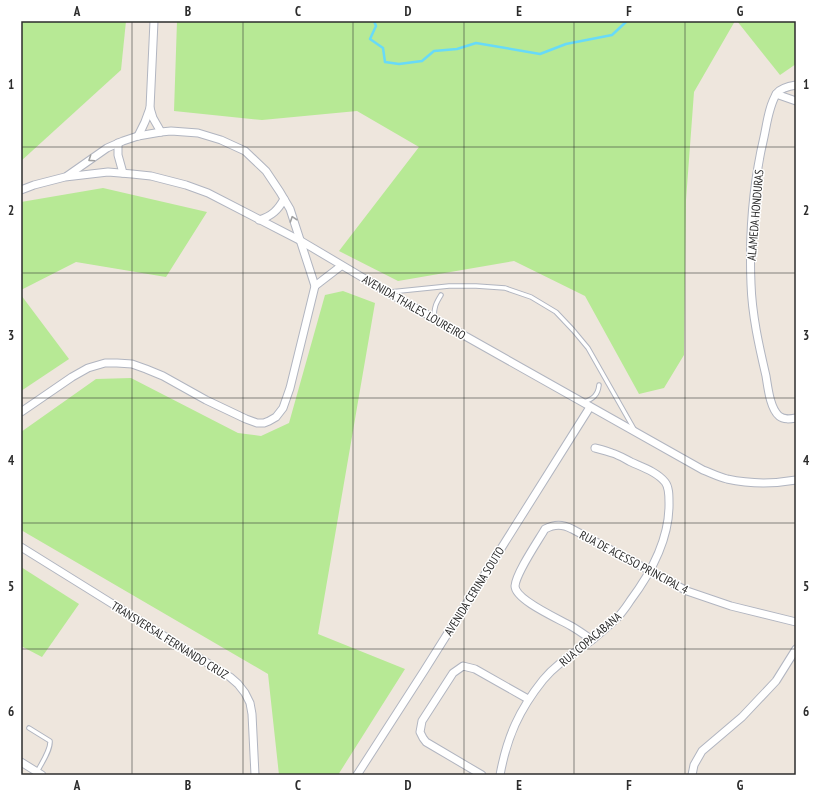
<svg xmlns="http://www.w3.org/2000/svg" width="817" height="796" viewBox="0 0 817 796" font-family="'PT Sans Narrow',sans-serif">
<rect width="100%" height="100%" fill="#eee6dd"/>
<g fill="#b7e995">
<path d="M21 21H126L121 70 21 161Z"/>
<path d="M177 21H735L694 92 686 200 684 355 664 388 639 394 585 296 514 261 398 281 339 251 419 147 357 111 262 120 174 111Z"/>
<path d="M737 21H796V64L780 75Z"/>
<path d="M103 188 207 212 166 277 76 262 21 290V202Z"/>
<path d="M343 291 375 303 318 634 405 669 338 775H279L268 674 21 530V432L96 379 131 378 238 433 261 436 289 423 325 295Z"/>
<path d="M21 295 69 359 21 391Z"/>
<path d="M21 567 79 604 42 657 21 646Z"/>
</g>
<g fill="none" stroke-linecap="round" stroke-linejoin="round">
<g stroke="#68daf8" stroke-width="2.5">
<path d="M58 21H61"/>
<path d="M374 21 376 26 370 39 383 48 385 62 399 64 422 61 434 51 457 49 476 43 540 54 566 44 612 35 627 21"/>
</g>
<defs>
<g id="service">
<path d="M390 292 449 286H476L505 288 531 297 556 312 573 330 588 348 634 429"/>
<path d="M434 318C434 307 436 303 441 295"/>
<path d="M584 402C593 399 598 395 599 385"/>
<path d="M29 728 50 741C51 750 41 764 37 772"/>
</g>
<g id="minor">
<path d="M796 85C790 86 781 88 777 93 769 105 767 123 764 137 753 184 749 235 751 284 752 315 759 346 766 376 768 388 770 408 779 416 784 420 790 419 796 418"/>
<path d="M776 94 796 101"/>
<path d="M150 108 153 118 161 132"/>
<path d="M138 136C143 127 147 118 150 108L154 21"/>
<path d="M118 143V155L123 173"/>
<path d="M21 190 34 185 65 177 108 172 132 174 151 176 186 185 208 193 301 241 387 292 703 470C711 473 719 477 727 479 750 484 773 484 796 480"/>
<path d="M259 220C272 216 278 210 284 199"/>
<path d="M315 286 341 266"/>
<path d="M21 412 72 377 88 368 105 363H117L132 364 146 369 163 376 206 400 246 419 257 423H264L269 421 276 417 283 408 290 388 315 286 290 209 280 192 266 171 245 151 221 140 198 133 171 131 161 132 138 136 123 141 107 148 67 176"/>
<path d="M21 547 230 677 238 684 245 693 250 703 252 714 255 775"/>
<path d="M592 640C585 635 578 630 571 626 559 619 515 600 515 586 516 573 538 541 545 529 555 524 562 524 572 529L687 591 731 606 796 622"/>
<path d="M21 762 42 775"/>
<path d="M357 775 424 671 590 407"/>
<path d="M482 775 426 742 423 738 420 732 422 721 453 673 463 666 475 669 528 699"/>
<path d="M500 775C507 737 519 710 543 680 557 663 575 653 592 640 601 632 611 624 619 616 623 611 627 606 630 601 651 573 670 538 669 502 669 495 669 487 665 482 657 472 642 467 631 462 625 459 619 455 612 453 606 451 600 449 595 448"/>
<path d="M692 775 694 765 702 751 742 717 776 681 796 649"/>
</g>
</defs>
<use href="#service" stroke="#b1b5c0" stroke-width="5.5"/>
<use href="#minor" stroke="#b1b5c0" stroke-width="9"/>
<use href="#service" stroke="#fff" stroke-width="3.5"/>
<use href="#minor" stroke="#fff" stroke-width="7"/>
</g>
<defs><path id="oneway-chevron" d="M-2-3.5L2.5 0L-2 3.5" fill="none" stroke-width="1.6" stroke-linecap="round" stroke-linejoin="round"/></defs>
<g stroke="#a0a0a0">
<use href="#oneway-chevron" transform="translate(91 159) rotate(146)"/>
<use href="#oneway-chevron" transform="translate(293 219) rotate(-109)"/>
</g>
<path fill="none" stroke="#2c2c2c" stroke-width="1" stroke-opacity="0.55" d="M132 21V775M243 21V775M353 21V775M464 21V775M574 21V775M685 21V775M21 147H796M21 273H796M21 398H796M21 523H796M21 649H796"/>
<g text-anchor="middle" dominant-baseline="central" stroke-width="3" stroke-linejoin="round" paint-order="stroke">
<g font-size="12" fill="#2c2c2c" stroke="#fff">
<text transform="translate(755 215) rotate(-85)">ALAMEDA HONDURAS</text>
<text transform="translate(414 307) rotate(30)">AVENIDA THALES LOUREIRO</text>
<text transform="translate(634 562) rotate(28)">RUA DE ACESSO PRINCIPAL 4</text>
<text transform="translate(474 591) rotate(-58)">AVENIDA CERINA SOUTO</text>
<text transform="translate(590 639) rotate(-40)">RUA COPACABANA</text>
<text transform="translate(170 640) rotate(32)">TRANSVERSAL FERNANDO CRUZ</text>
</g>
</g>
<rect width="817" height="796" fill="none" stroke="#ffffff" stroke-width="44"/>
<rect x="22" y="22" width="773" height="752" fill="none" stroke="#2c2c2c" stroke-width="1.5"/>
<g font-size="13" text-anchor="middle" font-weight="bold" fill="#2c2c2c">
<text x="77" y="16">A</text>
<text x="188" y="16">B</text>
<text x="298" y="16">C</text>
<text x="408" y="16">D</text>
<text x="519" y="16">E</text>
<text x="629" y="16">F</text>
<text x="740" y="16">G</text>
<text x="11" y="89">1</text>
<text x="806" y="89">1</text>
<text x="11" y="215">2</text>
<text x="806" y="215">2</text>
<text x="11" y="340">3</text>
<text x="806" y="340">3</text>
<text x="11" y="465">4</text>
<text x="806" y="465">4</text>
<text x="11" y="591">5</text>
<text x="806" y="591">5</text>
<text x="11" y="716">6</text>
<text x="806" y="716">6</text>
<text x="77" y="790">A</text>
<text x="188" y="790">B</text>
<text x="298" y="790">C</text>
<text x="408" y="790">D</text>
<text x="519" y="790">E</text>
<text x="629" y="790">F</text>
<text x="740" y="790">G</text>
</g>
</svg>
